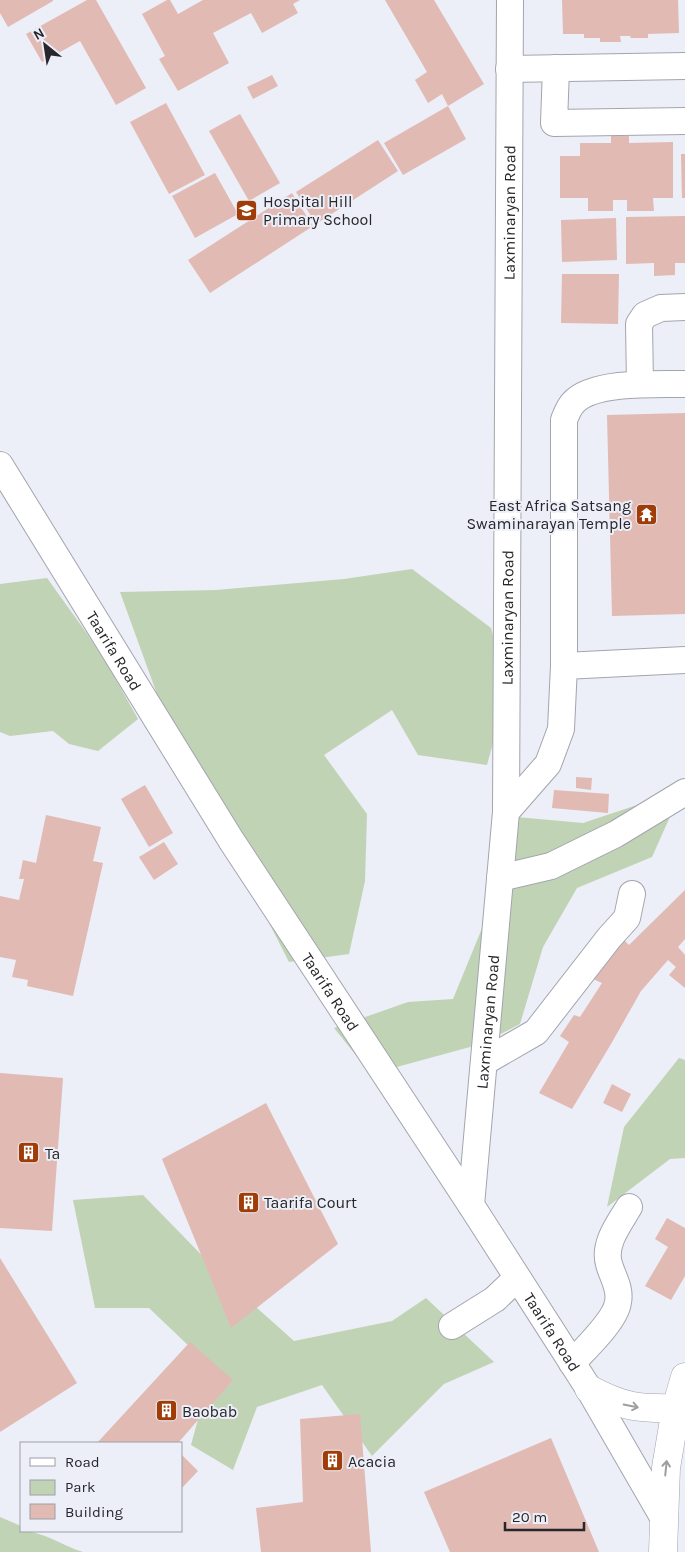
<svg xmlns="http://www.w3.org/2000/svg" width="685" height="1552" viewBox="0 0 685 1552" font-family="Karla,sans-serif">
<rect width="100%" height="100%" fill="#eceef8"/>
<g fill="#c1d3b5">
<path d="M412 569 491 628 508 689 487 765 418 755 392 710 324 755 367 814 365 881 349 954 289 962 240 866 195 799 120 592 216 590 344 579Z"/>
<path d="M47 578 88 635 110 669 138 719 98 751 69 744 53 731 10 736 0 732V584Z"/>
<path d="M682 790 652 857 577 888 543 947 520 1024 481 1044 371 1074 334 1028 408 1002 453 999 485 921 504 816 583 823Z"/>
<path d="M679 1058 685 1060V1158L670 1159 607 1207 624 1127Z"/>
<path d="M143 1195 228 1282 294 1341 392 1321 426 1298 494 1362 444 1384 372 1456 322 1385 257 1407 233 1470 191 1445 212 1368 149 1308H95L73 1200Z"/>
<path d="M0 1517 21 1526V1531C43 1531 63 1546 83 1552H0Z"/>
</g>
<g fill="#e1bab4">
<path d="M0 0H53V1L8 27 0 13Z"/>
<path d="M87 0H96L146 88 116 105 80 41 42 62 26 34Z"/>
<path d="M167 0H170L178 14 203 0H300L293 4 298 13 262 33 251 13 213 33 229 63 178 91 159 59 165 56 142 14Z"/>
<path d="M385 0H434L484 84 448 106 442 94 428 103 415 80 427 72Z"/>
<path d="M562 0H678L679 33 648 34V38H630L631 36H620L621 42H600V38H584V34H563Z"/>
<path d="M272 75 278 86 253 99 247 87Z"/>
<path d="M166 103 205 175 169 194 130 122Z"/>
<path d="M448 106 466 139 403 175 384 143Z"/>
<path d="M240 114 280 183 249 201 209 131Z"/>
<path d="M611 136H629V143L673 142V198H653L654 211H627V200H613V211H588V198H560V156H580V143H611Z"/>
<path d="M378 140 398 171 316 224 296 192Z"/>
<path d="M681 154H685V198H682Z"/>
<path d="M215 173 238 214 195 238 172 196Z"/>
<path d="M292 193 313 226 210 293 188 260Z"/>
<path d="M685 216V263H675V275L654 276V263L626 264V217Z"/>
<path d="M616 218 617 260 562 262 561 220Z"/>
<path d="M562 274H619L618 324 561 323Z"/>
<path d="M685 413V614L612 616 607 415Z"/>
<path d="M576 777 592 778 591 790 576 788Z"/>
<path d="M145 785 173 833 149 847 121 799Z"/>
<path d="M554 790 609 794 608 813 552 808Z"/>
<path d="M46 815 101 827 93 861 103 863 73 996 27 986 28 980 12 977 16 960 0 957V896L19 900 24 879H19L23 860 36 863Z"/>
<path d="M164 842 178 864 154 880 139 857Z"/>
<path d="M685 890V939L678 947 685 955V988L669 975 676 967 668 960 641 991 611 1044 572 1109 539 1093 569 1042 560 1036 574 1015 580 1017 602 983 593 979 612 951 624 940 629 945Z"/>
<path d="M0 1073 63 1078 52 1231 0 1228Z"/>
<path d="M612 1084 631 1094 622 1112 603 1103Z"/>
<path d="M266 1103 338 1244 231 1328 162 1159Z"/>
<path d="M667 1218 685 1228V1276L671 1300 645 1286 668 1247 655 1239Z"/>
<path d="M0 1258 77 1383 0 1432Z"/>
<path d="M190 1342 233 1380 178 1443H97Z"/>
<path d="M360 1414 371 1552H261L256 1508 303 1502 300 1419Z"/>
<path d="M551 1438 599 1552H450L424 1492Z"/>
<path d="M181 1454 198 1471 181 1489Z"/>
</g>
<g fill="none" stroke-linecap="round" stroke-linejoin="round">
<defs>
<g id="minor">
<path d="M556 68 554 123 685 121"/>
<path d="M509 69 685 66"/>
<path d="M640 384 639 324 645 315 661 308 685 307"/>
<path id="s1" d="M0 465 231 840 471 1205 589 1389 663 1517"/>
<path d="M564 666 685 660"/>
<path d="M506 812 548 764 561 729 564 666V420C566 415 569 407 573 403 592 381 657 384 685 384"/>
<path d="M500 878 551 866 616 834 685 792"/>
<path d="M484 1062 536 1032 609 938 627 918 632 894"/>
<path id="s2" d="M471 1205 506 812 510 0"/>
<path d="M452 1326 495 1299 517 1278"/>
<path d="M572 1363C585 1349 616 1320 618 1302 621 1288 612 1276 609 1264 603 1244 619 1224 629 1207"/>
</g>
<g id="major">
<path d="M589 1389C623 1407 638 1409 676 1408"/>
<path d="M663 1552 666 1468 676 1408 685 1377"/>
</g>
</defs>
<use href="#minor" stroke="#a3a5ae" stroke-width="28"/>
<use href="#major" stroke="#a3a5ae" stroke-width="29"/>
<use href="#minor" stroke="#fff" stroke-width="26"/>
<use href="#major" stroke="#fff" stroke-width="28"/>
</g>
<defs><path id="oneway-shaft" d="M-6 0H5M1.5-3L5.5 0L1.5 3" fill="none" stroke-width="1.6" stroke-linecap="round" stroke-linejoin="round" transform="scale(1.25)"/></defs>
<g stroke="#9e9ea0">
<use href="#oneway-shaft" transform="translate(631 1406) rotate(11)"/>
<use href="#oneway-shaft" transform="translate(666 1468) rotate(-84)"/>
</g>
<defs>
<symbol id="school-square" viewBox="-11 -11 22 22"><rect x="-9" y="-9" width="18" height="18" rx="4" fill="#a03c08" stroke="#eceef8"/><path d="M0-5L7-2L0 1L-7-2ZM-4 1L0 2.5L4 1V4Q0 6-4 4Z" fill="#fff"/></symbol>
<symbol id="temple-square" viewBox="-11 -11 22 22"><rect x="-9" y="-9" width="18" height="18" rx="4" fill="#a03c08" stroke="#eceef8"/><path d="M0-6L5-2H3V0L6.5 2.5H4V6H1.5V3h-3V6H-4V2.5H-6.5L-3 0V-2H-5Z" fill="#fff"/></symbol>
<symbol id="building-square" viewBox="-11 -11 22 22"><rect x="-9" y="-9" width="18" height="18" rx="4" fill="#a03c08" stroke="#eceef8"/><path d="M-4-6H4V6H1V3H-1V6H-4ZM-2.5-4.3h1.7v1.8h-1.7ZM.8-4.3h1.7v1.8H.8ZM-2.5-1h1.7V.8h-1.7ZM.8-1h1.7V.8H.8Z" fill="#fff"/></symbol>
</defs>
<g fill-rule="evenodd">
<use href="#school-square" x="234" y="198" width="25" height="25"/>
<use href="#temple-square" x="634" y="502" width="25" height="25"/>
<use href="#building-square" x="16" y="1140" width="25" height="25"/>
<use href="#building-square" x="236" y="1190" width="25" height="25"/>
<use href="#building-square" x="154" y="1398" width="25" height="25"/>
<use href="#building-square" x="320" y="1448" width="25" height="25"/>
</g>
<g text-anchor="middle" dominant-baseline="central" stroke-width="4" stroke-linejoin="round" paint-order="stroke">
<g font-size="16" fill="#27272b" stroke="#eceef8" text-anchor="start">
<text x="263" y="201">Hospital Hill<tspan x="263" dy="18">Primary School</tspan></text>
<text x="631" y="505" text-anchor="end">East Africa Satsang<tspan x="631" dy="18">Swaminarayan Temple</tspan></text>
<text x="45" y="1153">Ta</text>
<text x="264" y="1202">Taarifa Court</text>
<text x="182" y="1411">Baobab</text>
<text x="348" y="1461">Acacia</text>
</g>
<g font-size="16" fill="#27272b" stroke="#eceef8">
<text stroke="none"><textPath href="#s2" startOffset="994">Laxminaryan Road</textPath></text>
<text stroke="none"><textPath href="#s2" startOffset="589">Laxminaryan Road</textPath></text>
<text stroke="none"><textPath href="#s1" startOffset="218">Taarifa Road</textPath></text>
<text stroke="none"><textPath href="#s1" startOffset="622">Taarifa Road</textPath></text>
<text stroke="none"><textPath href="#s2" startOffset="184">Laxminaryan Road</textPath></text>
<text stroke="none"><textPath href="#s1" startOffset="1028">Taarifa Road</textPath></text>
</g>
</g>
<rect x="20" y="1442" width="162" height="90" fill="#eceef8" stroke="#9d9ea6"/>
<rect x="30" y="1458" width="25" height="8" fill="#ffffff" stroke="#9d9ea6"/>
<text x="65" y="1467" font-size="15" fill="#27272b">Road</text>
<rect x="30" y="1480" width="25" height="15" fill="#c1d3b5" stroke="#9d9ea6"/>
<text x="65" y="1492" font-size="15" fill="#27272b">Park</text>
<rect x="30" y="1504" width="25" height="15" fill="#e1bab4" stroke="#9d9ea6"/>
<text x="65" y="1517" font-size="15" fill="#27272b">Building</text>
<g transform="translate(45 45) rotate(330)" stroke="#eceef8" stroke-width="4" paint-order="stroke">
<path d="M0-4L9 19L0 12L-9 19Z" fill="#27272b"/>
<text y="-8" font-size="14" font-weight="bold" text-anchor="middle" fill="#27272b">N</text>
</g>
<path d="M505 1522v8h79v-8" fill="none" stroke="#27272b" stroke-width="2.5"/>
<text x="512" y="1522" font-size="15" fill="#27272b" stroke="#eceef8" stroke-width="4" paint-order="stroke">20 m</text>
</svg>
